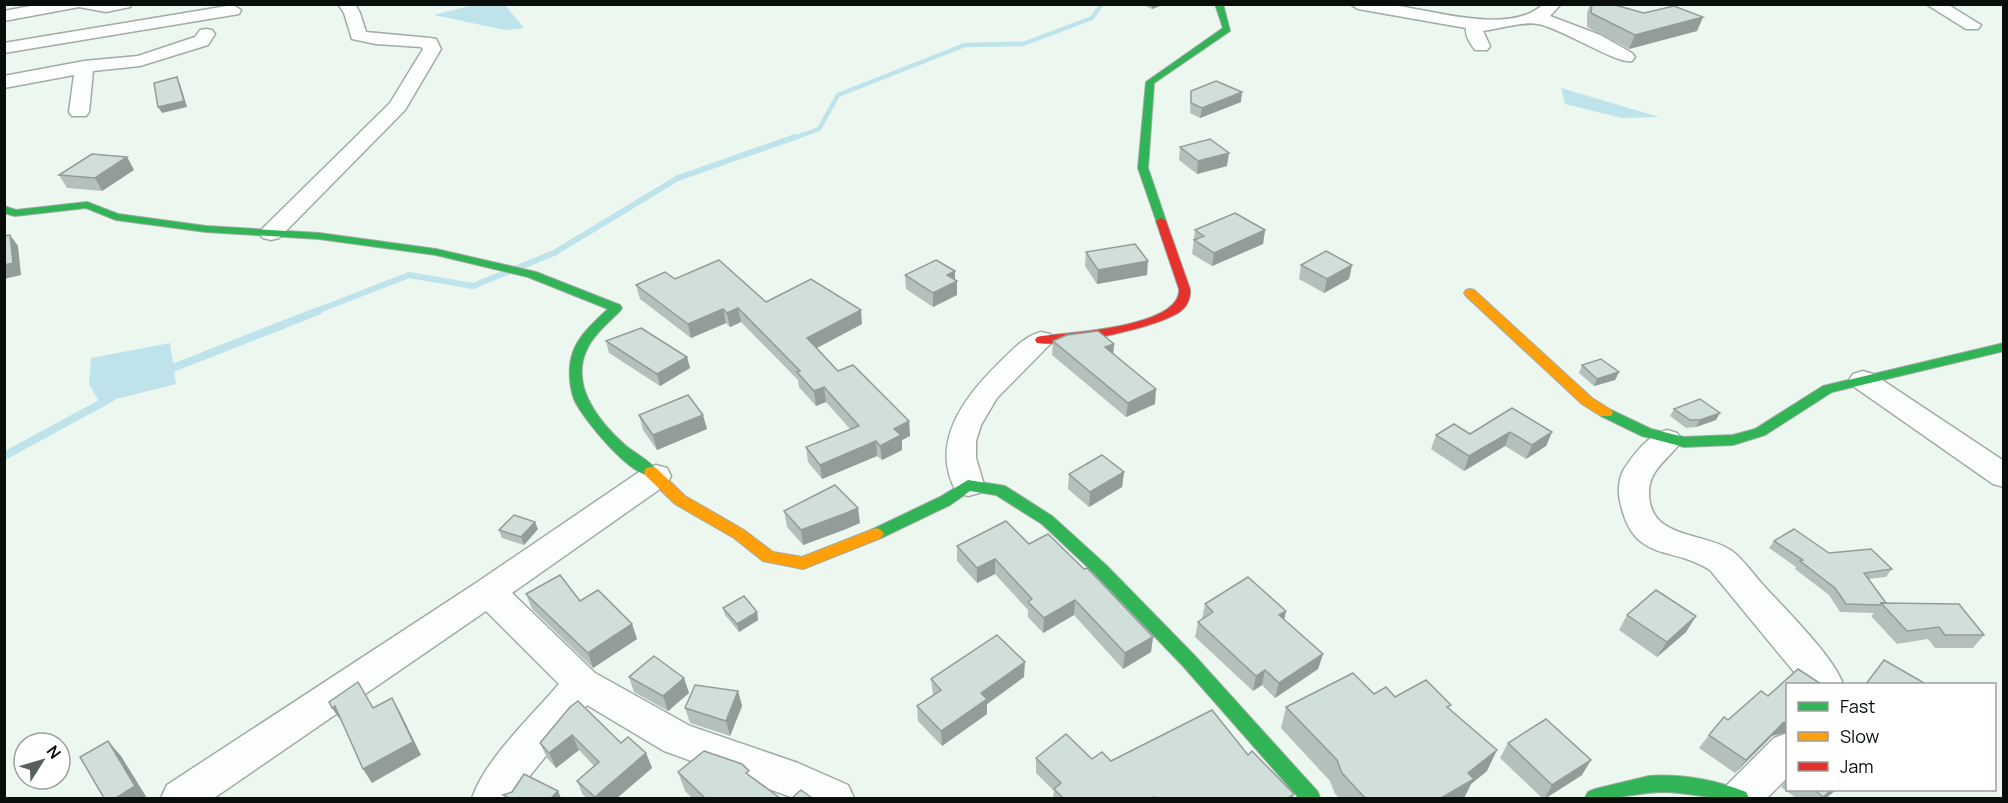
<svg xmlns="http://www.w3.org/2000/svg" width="2008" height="803" viewBox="0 0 2008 803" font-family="Manrope,sans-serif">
<rect width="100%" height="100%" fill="#ecf7f0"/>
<g fill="#bfe3eb">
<path d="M473 5H505L524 28 505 30 434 15Z"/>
<path d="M1561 88 1659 117 1622 118 1565 104Z"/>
<path d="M170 343 176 384 100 403 89 384 91 358Z"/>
</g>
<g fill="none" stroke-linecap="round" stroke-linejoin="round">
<path stroke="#bfe3eb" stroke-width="4.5" d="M791 139 819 129 838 95 965 45 1023 44 1092 18 1102 4"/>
<path stroke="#bfe3eb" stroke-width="6" d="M314 312 409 275 473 286 554 253 678 178 795 137"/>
<g stroke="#bfe3eb" stroke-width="8">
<path d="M165 371 318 311"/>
<path d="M4 456 111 398"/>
</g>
<defs>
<g id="street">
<path d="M41 4H132L130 7 106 12 79 7 4 21V11Z"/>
<path d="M338 4H355L360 13 366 32 430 38 436 39 441 49 405 110 279 238 271 240 263 238 259 233 263 228 390 103 423 49 421 47 376 44 352 39 344 13Z"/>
<path d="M1350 4C1364 4 1378 3 1392 5 1432 10 1512 36 1543 4H1561L1550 16 1600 35 1632 53 1635 57 1632 61C1618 65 1561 28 1538 24 1525 21 1498 29 1483 31L1490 46 1487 50H1475C1470 43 1465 36 1466 28L1358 9Z"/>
<path d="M1926 4H1947L1981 25 1978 29H1966Z"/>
<path d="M233 5 241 10 239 14 4 53V43Z"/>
<path d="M206 29 212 30 215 34 208 45 140 66 93 71 89 112 86 116H72L69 112 74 75 4 88V76L84 61 138 56 195 37 200 30Z"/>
<path d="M1041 332 1050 334 1054 340 997 398 981 425 976 441V458L984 485 979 493 968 496 957 493C928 443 965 396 1000 362 1012 350 1025 336 1041 332Z"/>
<path d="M1863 371 1873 374 2004 461V487L1993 484 1853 386 1849 380 1853 374Z"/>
<path d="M1667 430 1677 433 1682 440C1670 459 1649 468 1649 493 1649 540 1703 531 1732 551 1743 559 1753 574 1763 585 1785 609 1833 656 1843 684H1804L1710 570C1673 546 1636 562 1622 509 1618 496 1617 482 1624 469 1635 453 1647 436 1667 430Z"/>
<path d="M656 465 667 468 671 476 667 484 512 593 595 673 690 726 798 763 848 785 854 798H794L664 751 587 705 524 783 514 798H472C486 758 531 717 559 684L486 611 214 798H161L167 785 476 583 645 468Z"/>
<path d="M1788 733V777L1767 798H1721L1727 785 1774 738Z"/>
</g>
<g id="fast">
<path d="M1215 4H1223L1230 31 1154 83 1148 168 1166 221 1165 223H1157L1138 168 1146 82 1223 28Z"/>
<path d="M87 202 118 214 206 226 319 233 436 249 536 272 620 305 622 308 620 311C609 322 594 334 587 349 569 386 600 423 626 446 636 454 651 461 658 472L656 476C634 482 582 418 574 399 569 385 568 366 573 352 579 335 595 321 608 309L528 277 436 255 319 239 206 232 116 220 86 208 15 216 4 213V206L16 210Z"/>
<path d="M2004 343V351L1832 392 1765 435 1733 445 1684 447 1642 436 1601 416 1599 413 1606 409 1611 410 1651 429 1684 437 1733 435 1755 429 1823 386Z"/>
<path d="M968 480 1005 486 1052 516 1106 565 1195 656 1318 792 1320 798H1299L1183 666 1094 573 1042 524 996 495 970 491 950 505 881 538H871L868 534 871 530 940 497Z"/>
<path d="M1649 776C1682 774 1715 780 1746 792L1749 798C1720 801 1693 793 1665 792 1637 792 1613 801 1585 798L1588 792 1595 789Z"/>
</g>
<g id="slow">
<path d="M1470 289 1474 290 1592 398 1611 410 1613 413 1611 416H1601L1582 404 1466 296 1464 293 1466 290Z"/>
<path d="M651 467 656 468 685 496 744 530 773 552 802 557 876 528 881 530 884 534 881 538 803 569 763 561 734 538 675 504 646 476 644 472 646 468Z"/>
</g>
<path id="jam" d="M1161 218 1166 221 1190 289C1191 296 1188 305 1182 310 1163 327 1061 348 1037 343L1035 340 1037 337 1041 336C1068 333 1182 327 1179 289L1156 221Z"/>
</defs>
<use href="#street" stroke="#a2aba5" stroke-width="3"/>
<use href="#fast" stroke="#a2aba5" stroke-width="2"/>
<use href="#slow" stroke="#a2aba5" stroke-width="2"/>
<use href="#jam" stroke="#a2aba5" stroke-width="2"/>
<use href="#street" fill="#fcfefd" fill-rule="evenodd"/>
<use href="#fast" fill="#30b455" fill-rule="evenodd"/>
<use href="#slow" fill="#ff9f0a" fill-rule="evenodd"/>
<use href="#jam" fill="#e5322d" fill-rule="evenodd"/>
</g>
<g fill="#b4c0bc">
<path d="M1141 4H1165L1152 9Z"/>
<path d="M1590 4H1611L1644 13 1703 17 1697 31 1629 49 1587 27V13Z"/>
<path d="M1191 91 1241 102 1200 118 1190 113Z"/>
<path d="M1180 147 1227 166 1197 174 1179 160Z"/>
<path d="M127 157 134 170 102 191 67 188 59 175Z"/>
<path d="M1195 230H1265L1263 244 1212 266 1192 254Z"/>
<path d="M1086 252 1147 275 1097 284 1085 266Z"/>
<path d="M1301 265H1352L1349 279 1324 293 1299 279Z"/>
<path d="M905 275 955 280 957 281V295L933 307 906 289Z"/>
<path d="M675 279 766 302 862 324 817 348 838 371 909 421 910 436 902 440V450L882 460 877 456 822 479 808 462 806 447 850 429 826 402 816 406 799 387 798 380 741 322 730 327 726 323 691 338 640 299 636 285Z"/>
<path d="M606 341 687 357 690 368 660 386 609 353Z"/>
<path d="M1053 341 1114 344 1113 353 1155 404 1126 417 1052 355Z"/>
<path d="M1582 365 1619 372 1615 380 1594 386 1579 373Z"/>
<path d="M1512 408 1552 432 1546 446 1526 459 1505 446 1464 471 1431 449 1436 435 1470 434Z"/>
<path d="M1674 409 1716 420 1696 427 1686 428 1670 416Z"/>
<path d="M639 415 707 429 657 450 643 430Z"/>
<path d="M1124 472 1122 487 1089 507 1068 489 1069 474Z"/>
<path d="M784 511 860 523 846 529 803 545 787 527Z"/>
<path d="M538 529 524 545 502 538 499 530Z"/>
<path d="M1774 541 1892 569 1886 577 1868 579 1886 603 1984 635 1973 648H1935L1928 639 1897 644 1871 616 1874 613 1840 612 1829 595 1795 569 1796 567 1769 548Z"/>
<path d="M1029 544 1153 637 1151 652 1123 669 1074 615 1043 633 1028 617V610L995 574 977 583 957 561V546Z"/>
<path d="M526 594 580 601 632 624 637 639 593 668 532 609Z"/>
<path d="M1205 604 1284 620 1323 654 1318 669 1275 698 1262 685 1253 691 1195 637 1198 622 1202 619Z"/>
<path d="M723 608 757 612 758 620 739 632 725 615Z"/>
<path d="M1627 615 1696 616 1686 632 1657 657 1619 630Z"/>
<path d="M629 677 684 678 689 693 668 711 634 692Z"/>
<path d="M1024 677 987 704V714L942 746 918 721 917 706 933 695 931 679Z"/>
<path d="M738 691 742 706 730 736 690 723 685 708Z"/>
<path d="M1374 694 1395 697 1449 709 1487 771 1471 784 1464 798H1339L1335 794 1330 781 1281 728 1286 707Z"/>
<path d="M570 707 621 743 646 753 652 768 617 798H587L583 795 577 781 594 766 579 750 556 768 547 758 540 743Z"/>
<path d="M1728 720 1772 736 1735 773 1699 748 1709 735Z"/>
<path d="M1508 743 1582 775 1546 798H1542L1500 758Z"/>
<path d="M1248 755 1294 794 1293 798H1053L1054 791 1036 773V758L1092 759 1111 761Z"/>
<path d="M678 772 750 776 780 798H692L685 791Z"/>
<path d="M1788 779V789H1837L1826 798H1796L1781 787Z"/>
</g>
<g fill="#929c99">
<path d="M1152 4H1165L1152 9Z"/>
<path d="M1703 17 1697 31 1629 49 1635 35Z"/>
<path d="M177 77 180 84 187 107 162 113 158 107Z"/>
<path d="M1242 92 1241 102 1200 118 1202 108Z"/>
<path d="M1229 153 1227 166 1197 174 1198 161Z"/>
<path d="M127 157 134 170 102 191 95 178Z"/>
<path d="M1265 230 1263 244 1212 266 1214 253Z"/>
<path d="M10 235 18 246 21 275 4 279V265Z"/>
<path d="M1148 261 1147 275 1097 284 1098 270Z"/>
<path d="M1352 265 1349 279 1324 293 1327 279Z"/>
<path d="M955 271V282L957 281V295L933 307V293L947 275Z"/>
<path d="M738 308 741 322 730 327 727 313Z"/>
<path d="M723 309 726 323 691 338 688 324Z"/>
<path d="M861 310 862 324 809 352 807 338Z"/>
<path d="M1114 344 1113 358 1105 347Z"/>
<path d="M687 357 690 368 660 386 657 374Z"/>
<path d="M1619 372 1615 380 1594 386 1597 379Z"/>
<path d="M824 387 826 402 816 406 814 391Z"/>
<path d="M1156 389 1155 404 1126 417 1128 403Z"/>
<path d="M1720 413 1716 420 1696 427 1700 420Z"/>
<path d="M703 415 707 429 657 450 653 435Z"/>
<path d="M909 421 910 436 902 440V450L882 460 880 446 894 429Z"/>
<path d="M1510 432 1505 446 1464 471 1469 456Z"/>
<path d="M1552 432 1546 446 1526 459 1532 445Z"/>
<path d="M876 441 877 456 822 479 820 465Z"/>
<path d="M1124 472 1122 487 1089 507 1090 492Z"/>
<path d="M858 508 860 523 846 529 803 545 801 530Z"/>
<path d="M535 522 538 529 524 545 521 537Z"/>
<path d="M995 559V574L977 583V568Z"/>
<path d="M1075 600 1074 615 1043 633 1044 618Z"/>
<path d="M1286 611 1283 626 1279 615Z"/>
<path d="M757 612 758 620 739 632 737 624Z"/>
<path d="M1696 616 1686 632 1657 657 1667 642Z"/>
<path d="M632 624 637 639 593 668 588 653Z"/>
<path d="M1153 637 1151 652 1123 669 1125 653Z"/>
<path d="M1323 654 1318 669 1275 698 1279 683Z"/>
<path d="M1025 662 1024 677 987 704V714L942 746 941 731 981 693Z"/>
<path d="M1265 670 1262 685 1253 691 1256 676Z"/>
<path d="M684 678 689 693 668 711 663 696Z"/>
<path d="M738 691 742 706 730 736 726 721Z"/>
<path d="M392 698 400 712 421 755 372 783 363 769Z"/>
<path d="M335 706 341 721 332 708Z"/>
<path d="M1788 721V732L1772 736 1735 773 1746 760 1783 723Z"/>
<path d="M572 735 579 750 556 768 549 753Z"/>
<path d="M108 741 121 756 147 798H116Z"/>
<path d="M1497 750 1487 771 1471 784 1464 798H1441L1468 773Z"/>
<path d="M646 753 652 768 617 798H596L595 797Z"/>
<path d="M1591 760 1582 775 1546 798H1545L1552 785Z"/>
<path d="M1832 789H1837L1826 798H1822Z"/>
<path d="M558 791 561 798H551Z"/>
</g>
<g fill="#d1dfdb" stroke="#929c99" stroke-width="1.5">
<path d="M1592 4H1611L1644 13 1674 6 1703 17 1635 35 1591 13Z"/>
<path d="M177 77 184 101 158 107 154 83Z"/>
<path d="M1216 81 1242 92 1202 108 1191 103V91Z"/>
<path d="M1210 139 1229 153 1198 161 1180 147Z"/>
<path d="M92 154 127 157 95 178 59 175Z"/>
<path d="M1235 213 1265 230 1214 253 1194 240 1204 236 1195 230Z"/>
<path d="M10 235 13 263 4 265V236Z"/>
<path d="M1135 244 1148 261 1098 270 1086 252Z"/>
<path d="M1326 251 1352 265 1327 279 1301 265Z"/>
<path d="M719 260 766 302 811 279 861 310 807 338 838 371 853 365 909 421 894 429 901 435 880 446 876 441 820 465 806 447 859 426 824 387 814 391 797 372 800 371 738 308 727 313 723 309 688 324 636 285 665 272 675 279Z"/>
<path d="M936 260 955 271 947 275 957 281 933 293 905 275Z"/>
<path d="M641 328 687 357 657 374 606 341Z"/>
<path d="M1098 331 1114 344 1105 347 1156 389 1128 403 1053 341 1067 335Z"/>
<path d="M1601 359 1619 372 1597 379 1582 365Z"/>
<path d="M688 395 703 415 653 435 639 415Z"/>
<path d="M1700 399 1720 413 1700 420H1690L1674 409Z"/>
<path d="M1512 408 1552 432 1532 445 1510 432 1469 456 1436 435 1454 424 1470 434Z"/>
<path d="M1102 455 1124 472 1090 492 1069 474Z"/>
<path d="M835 485 858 508 844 514 801 530 784 511Z"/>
<path d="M514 515 535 522 521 537 499 530Z"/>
<path d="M1006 521 1029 544 1048 534 1084 569 1087 568 1098 579 1153 637 1125 653 1075 600 1044 618 1028 602 1032 599 995 559 977 568 957 546Z"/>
<path d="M1794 529 1829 553 1871 549 1892 569 1864 573 1886 603H1881L1880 605 1846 604 1835 588 1800 561 1803 560 1774 541Z"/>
<path d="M560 575 580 601 598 590 632 624 588 653 526 594Z"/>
<path d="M1248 577 1286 611 1279 615 1323 654 1279 683 1265 670 1256 676 1198 622 1213 612 1205 604Z"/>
<path d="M1656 590 1696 616 1667 642 1627 615Z"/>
<path d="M744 596 757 612 737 624 723 608Z"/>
<path d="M1881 603 1959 604 1984 635H1945L1939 627 1907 631Z"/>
<path d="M997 635 1025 662 981 693 987 699 941 731 917 706 941 690 931 679Z"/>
<path d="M654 656 684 678 663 696 629 677Z"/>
<path d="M1884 660 1926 684H1866Z"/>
<path d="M1798 669 1821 684H1788V721L1783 723 1746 760 1709 735 1724 717 1728 720 1761 691 1768 696Z"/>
<path d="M1353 673 1374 694 1386 687 1395 697 1426 680 1451 705 1447 707 1497 750 1468 773 1474 779 1441 798H1365L1342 773 1337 760 1286 707Z"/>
<path d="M358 682 373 708 392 698 413 742 363 769 335 706 332 708 329 702Z"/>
<path d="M695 685 738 691 726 721 685 708Z"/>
<path d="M578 701 621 743 628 737 646 753 595 797 577 781 599 762 572 735 549 753 540 743 570 707Z"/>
<path d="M1212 710 1248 755 1252 751 1294 794 1288 798H1156L1154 797 1152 798H1063L1054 789 1061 783 1036 758 1066 734 1092 759 1102 752 1111 761Z"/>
<path d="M1546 719 1591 760 1552 785 1508 743Z"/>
<path d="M108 741 135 786 116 798H104L80 757Z"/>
<path d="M704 751 742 764 749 771 746 773 780 798H705L678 772Z"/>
<path d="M524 774 558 791 551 798H509L503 795 512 792Z"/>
<path d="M1814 789H1832L1823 797Z"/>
<path d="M801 790 812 798H792Z"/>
</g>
<rect width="2008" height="803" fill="none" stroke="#080f0b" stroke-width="12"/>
<rect x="1786" y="683" width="210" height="108" fill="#ffffff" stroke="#9c9f9d" stroke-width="1.5"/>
<rect x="1798" y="702" width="30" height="9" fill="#30b455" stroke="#9c9f9d" stroke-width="1.5"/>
<text x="1840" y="713" font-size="18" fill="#080f0b">Fast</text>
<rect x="1798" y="732" width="30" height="9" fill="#ff9f0a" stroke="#9c9f9d" stroke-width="1.5"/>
<text x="1840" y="743" font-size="18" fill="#080f0b">Slow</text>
<rect x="1798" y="762" width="30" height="9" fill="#e5322d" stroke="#9c9f9d" stroke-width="1.5"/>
<text x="1840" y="773" font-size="18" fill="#080f0b">Jam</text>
<g transform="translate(42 761) rotate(53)"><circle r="28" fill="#ffffff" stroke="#9c9f9d" stroke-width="1.5"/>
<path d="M0-4.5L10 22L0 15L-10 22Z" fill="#58605b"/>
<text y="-9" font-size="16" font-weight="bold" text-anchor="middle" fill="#080f0b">N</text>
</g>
</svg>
